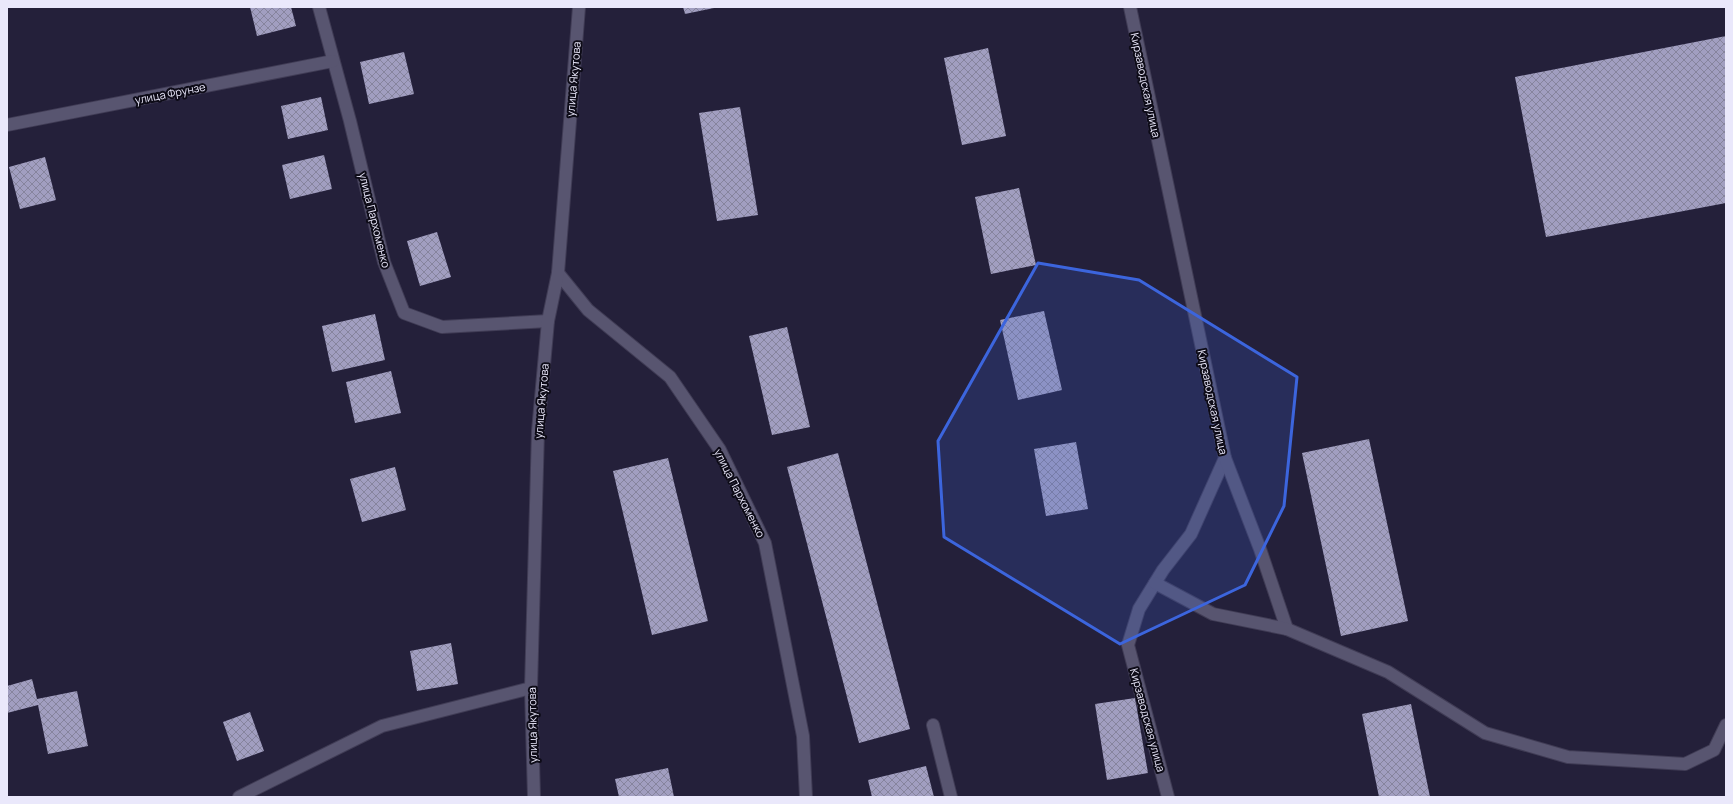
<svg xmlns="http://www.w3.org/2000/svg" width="1733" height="804" viewBox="0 0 1733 804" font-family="Manrope,sans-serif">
<defs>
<pattern id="building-cross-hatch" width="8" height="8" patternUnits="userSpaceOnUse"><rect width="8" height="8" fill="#a19ec0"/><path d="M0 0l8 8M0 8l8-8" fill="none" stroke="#86849d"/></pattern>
</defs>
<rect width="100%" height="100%" fill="#24203a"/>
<g fill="url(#building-cross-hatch)">
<path d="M250 7H291L296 26 257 36Z"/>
<path d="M683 7H714V8L685 14Z"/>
<path d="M1726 36V203L1546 237 1515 77Z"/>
<path d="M988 48 1006 136 962 145 944 58Z"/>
<path d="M404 52 414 94 369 104 360 62Z"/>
<path d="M321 97 328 130 288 139 281 106Z"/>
<path d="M740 107 758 215 717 221 699 113Z"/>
<path d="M324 155 332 189 290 199 282 165Z"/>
<path d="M45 157 56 200 20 209 9 167Z"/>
<path d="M1019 188 1036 265 991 274 975 197Z"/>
<path d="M437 232 451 277 420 286 407 241Z"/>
<path d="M1044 311 1062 390 1018 400 1000 320Z"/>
<path d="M375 314 385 360 332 372 322 326Z"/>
<path d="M787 327 810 427 772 435 749 336Z"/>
<path d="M391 371 401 413 355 423 346 382Z"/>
<path d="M1369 439 1408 621 1341 636 1302 453Z"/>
<path d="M1076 442 1088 509 1046 516 1034 449Z"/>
<path d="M838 453 910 729 859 743 787 467Z"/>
<path d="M668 458 708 621 652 635 613 471Z"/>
<path d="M395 467 406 510 362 522 350 479Z"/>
<path d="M451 643 458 684 417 691 410 651Z"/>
<path d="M32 679 37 699 77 691 88 746 48 754 38 705 7 713V686Z"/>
<path d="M1135 698 1148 773 1107 780 1095 704Z"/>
<path d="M1411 704 1430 797H1379L1362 714Z"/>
<path d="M250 712 264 751 237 761 223 722Z"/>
<path d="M926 766 934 797H872L868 780Z"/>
<path d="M668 768 674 797H619L615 779Z"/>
</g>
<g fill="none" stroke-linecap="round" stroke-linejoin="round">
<defs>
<g id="minor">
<path d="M319 7 350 121 384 262 404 313 442 327 548 321"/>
<path d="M1130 7 1225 458 1191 534 1163 570 1139 609 1128 645 1168 797"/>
<path d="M7 125 333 61"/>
<path d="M558 273 588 310 670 377 720 450 765 543 803 736 806 797"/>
<path d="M1225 458 1260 549 1287 629"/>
<path d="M1155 583 1213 614 1287 629 1388 672 1485 733 1568 757 1685 764 1714 750 1726 725"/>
<path d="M933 725 951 797"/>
<path d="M239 797 382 726 531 688"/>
<path d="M534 797 531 688 538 431 548 321 558 273 579 7"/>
</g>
</defs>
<use href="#minor" stroke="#403c55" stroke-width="14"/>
<use href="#minor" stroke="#585570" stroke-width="12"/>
</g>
<path fill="#3c65dd" fill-opacity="0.2" stroke="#3c65dd" stroke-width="3" stroke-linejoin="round" d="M1038 263 1139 280 1297 377 1284 506 1245 585 1120 644 944 537 938 441Z"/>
<g text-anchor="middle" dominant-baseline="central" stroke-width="4" stroke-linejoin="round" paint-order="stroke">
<g font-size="11" fill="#eae8fb" stroke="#0d0b17">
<text transform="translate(573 79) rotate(-85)">улица Якутова</text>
<text transform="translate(1146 85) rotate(78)">Кирзаводская улица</text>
<text transform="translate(170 93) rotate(-11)">улица Фрунзе</text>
<text transform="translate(375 220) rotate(76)">улица Пархоменко</text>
<text transform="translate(541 401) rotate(-85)">улица Якутова</text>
<text transform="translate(1213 402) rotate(78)">Кирзаводская улица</text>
<text transform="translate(740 493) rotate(63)">улица Пархоменко</text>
<text transform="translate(1148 720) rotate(75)">Кирзаводская улица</text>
<text transform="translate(532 725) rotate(-91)">улица Якутова</text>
</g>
</g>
<rect width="1733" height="804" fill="none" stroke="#eae8fb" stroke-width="16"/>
</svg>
